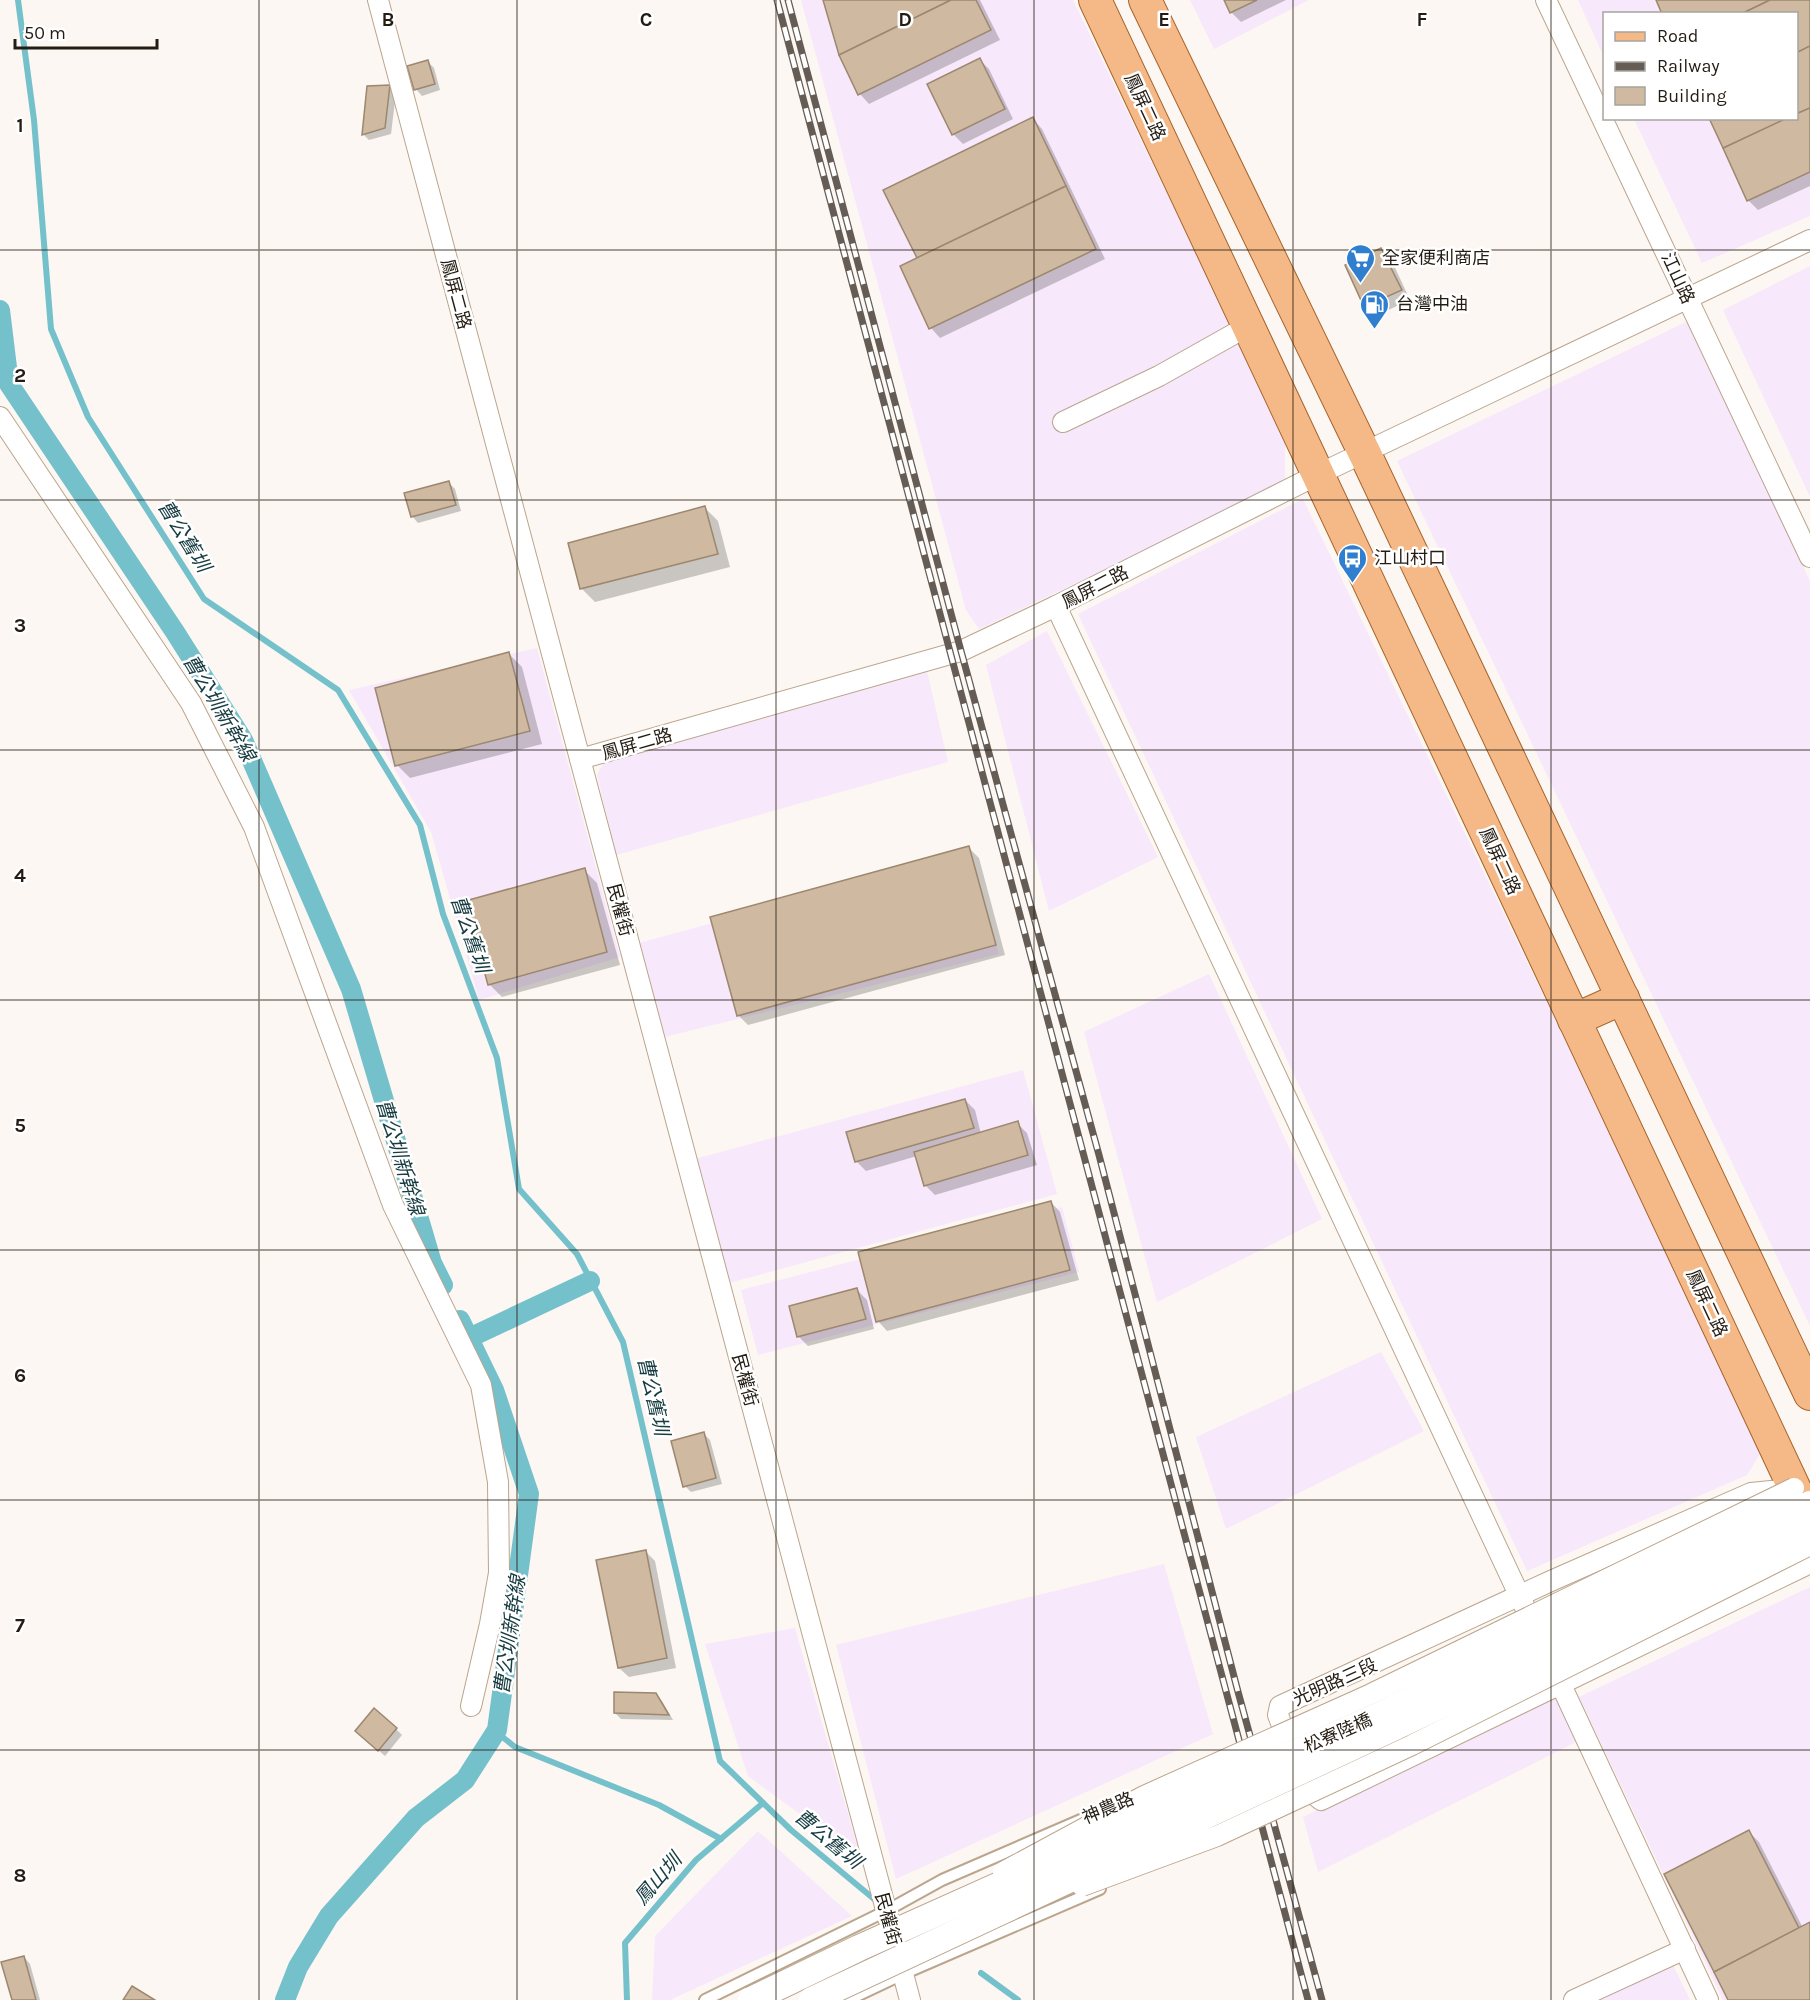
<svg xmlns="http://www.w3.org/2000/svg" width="1810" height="2000" viewBox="0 0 1810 2000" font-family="Karla,'Noto Sans TC',sans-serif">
<rect width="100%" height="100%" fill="#fcf7f2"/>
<g fill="#f7e8fb">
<path d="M801 0H1073L1285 437V485L979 629 966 610Z"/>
<path d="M1190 0H1309L1214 49Z"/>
<path d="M1578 0H1810V216L1702 263 1634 119 1796 118V14H1604V57Z"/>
<path d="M1810 266V497L1723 310Z"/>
<path d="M1688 321 1810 581V1326L1397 461Z"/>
<path d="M1303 499 1763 1449 1747 1475 1527 1571 1078 614Z"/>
<path d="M1047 631 1158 857 1049 911 986 665Z"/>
<path d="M537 648 620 957 479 1000 431 832 349 690Z"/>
<path d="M927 671 948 762 616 855 597 775 607 757Z"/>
<path d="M971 853 999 954 665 1037 639 943Z"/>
<path d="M1209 974 1322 1219 1157 1302 1084 1032Z"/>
<path d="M1023 1070 1057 1194 729 1283 695 1159Z"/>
<path d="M1062 1207 1079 1272 758 1355 741 1290Z"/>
<path d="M1381 1352 1424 1431 1226 1529 1196 1437Z"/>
<path d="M1164 1564 1213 1734 896 1879 836 1645Z"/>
<path d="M1810 1587V2000H1723L1579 1697Z"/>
<path d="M795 1628 861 1859 748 1776 705 1644Z"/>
<path d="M1558 1693 1578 1741 1318 1872 1303 1817Z"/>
<path d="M758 1831 852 1916 670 2000H652L655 1936Z"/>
<path d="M1673 1965 1690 2000H1600Z"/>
</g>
<g fill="#0003">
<path d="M824 0H980L1000 40 869 104 860 94 840 54Z"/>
<path d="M1226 0H1286L1241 22 1231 12Z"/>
<path d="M1657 0H1810V186L1758 210 1748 200 1796 118V14Z"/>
<path d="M980 60 989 69 1013 119 963 144 953 134Z"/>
<path d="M427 61 434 68 440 90 422 96 416 89Z"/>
<path d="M390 87 396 93 391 134 369 140 363 134Z"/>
<path d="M1033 119 1042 129 1105 259 940 338 931 328 919 259Z"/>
<path d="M1381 249 1391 259 1410 300 1375 316 1366 306 1347 266Z"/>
<path d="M449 483 455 489 461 511 418 523 412 516Z"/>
<path d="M705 508 718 521 730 567 595 602 582 589 570 544Z"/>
<path d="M509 654 522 667 542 744 410 778 397 765Z"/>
<path d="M969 848 979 858 1005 955 748 1025 738 1015Z"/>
<path d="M584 870 597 883 620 965 502 997 489 984Z"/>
<path d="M965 1100 975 1110 981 1134 1017 1123 1027 1133 1037 1165 935 1195 925 1185 917 1156 866 1171 856 1161Z"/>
<path d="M1051 1202 1060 1212 1079 1280 887 1331 878 1321Z"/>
<path d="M857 1290 867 1300 874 1329 808 1346 798 1336Z"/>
<path d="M704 1434 710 1440 722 1484 691 1492 685 1486Z"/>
<path d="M645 1551 655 1561 676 1668 629 1677 619 1668Z"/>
<path d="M655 1694 662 1701 673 1720 621 1719 615 1713Z"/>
<path d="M396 1729 402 1735 385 1756 363 1737Z"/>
<path d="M1749 1832 1759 1842 1803 1928 1810 1924V2000H1730Z"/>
<path d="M24 1957 30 1964 40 2000H13Z"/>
</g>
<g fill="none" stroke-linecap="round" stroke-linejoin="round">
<g stroke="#75c1cb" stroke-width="6">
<path d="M18 0 34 120 51 329 88 417 204 599 338 690 420 825 443 914 497 1058 519 1189 577 1254 623 1342 720 1761 791 1830 874 1899"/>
<path d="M495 1731 515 1747 659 1805 721 1839"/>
<path d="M981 1973 1018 2000"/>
<path d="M627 2000 625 1943 696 1860 763 1803"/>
</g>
<g stroke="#75c1cb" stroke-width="20">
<path d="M0 310 9 384 175 632 243 740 351 989 432 1263 443 1285"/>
<path d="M469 1338 590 1281"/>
<path d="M285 2000 298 1967 329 1916 416 1818 465 1780 497 1730 529 1494 494 1390 460 1320"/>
</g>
</g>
<g fill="#cfb9a0" stroke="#9c876f" stroke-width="1.5">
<path d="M823 0H951L839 55Z"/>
<path d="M951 0H976L991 30 858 95 839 55Z"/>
<path d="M1224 0H1257L1230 13Z"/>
<path d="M1656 0H1770L1741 14H1662Z"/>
<path d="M1770 0H1810V46L1796 53V14H1741Z"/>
<path d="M1810 46V108L1796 114V53Z"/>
<path d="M980 58 1005 109 952 135 927 84Z"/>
<path d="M428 60 435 84 414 90 407 66Z"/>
<path d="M390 85 385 128 362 135 367 86Z"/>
<path d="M1810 108V172L1747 201 1723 148 1787 118H1796V114Z"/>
<path d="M1033 117 1066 186 917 258 883 190Z"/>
<path d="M1709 118H1787L1723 148Z"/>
<path d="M1066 186 1096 249 929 329 900 266Z"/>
<path d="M1381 248 1402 290 1364 307 1345 265Z"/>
<path d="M449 481 456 505 411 517 404 493Z"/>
<path d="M705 506 718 554 580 589 568 543Z"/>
<path d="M509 652 530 731 395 766 375 688Z"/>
<path d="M969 846 996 945 737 1016 710 917Z"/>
<path d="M585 868 607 952 488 985 465 901Z"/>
<path d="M965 1099 974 1128 855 1162 846 1132Z"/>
<path d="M1018 1121 1028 1155 924 1186 914 1152Z"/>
<path d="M1051 1201 1070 1270 876 1322 858 1252Z"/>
<path d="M857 1288 866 1319 797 1337 789 1306Z"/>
<path d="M704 1432 716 1478 683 1487 671 1441Z"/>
<path d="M646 1550 667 1658 618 1668 596 1560Z"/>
<path d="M614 1692 656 1693 669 1715 614 1713Z"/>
<path d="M374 1708 397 1728 378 1751 355 1731Z"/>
<path d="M1749 1830 1799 1928 1714 1972 1664 1874Z"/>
<path d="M1810 1922V2000H1728L1714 1972Z"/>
<path d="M24 1956 36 2000H12L1 1962Z"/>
<path d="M132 1986 155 2000H123Z"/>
</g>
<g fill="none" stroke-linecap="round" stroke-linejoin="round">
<defs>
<g id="service">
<path d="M705 2000 886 1911 942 1880 1083 1819"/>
<path d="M848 2000 903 1974 1100 1889"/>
</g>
<g id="minor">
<path d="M378 0 580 759 961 651 1056 606 1319 474 1810 240"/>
<path d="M1546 0 1810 557"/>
<path d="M0 417 191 703 254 827 393 1205 481 1385 498 1482 499 1573 490 1624 471 1706"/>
<path d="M1063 422 1159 376 1248 326"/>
<path d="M1056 606 1536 1631"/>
<path d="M580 759 910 2000"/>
<path d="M1548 1657 1708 2000"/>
<path d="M1290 1747 1278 1715 1280 1706 1553 1580 1751 1493 1791 1489"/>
<path d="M1302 1781 1304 1786 1321 1800 1804 1566 1810 1556"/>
<path d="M1574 2000 1685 1949"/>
</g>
<g id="primary">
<path d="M1095 0 1808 1517"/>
<path d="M1145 0 1365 454 1810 1394"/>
<path d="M1574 1020 1623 998"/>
</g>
</defs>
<use href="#service" stroke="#bba58d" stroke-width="14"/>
<use href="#minor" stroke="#bba58d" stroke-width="22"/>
<use href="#primary" stroke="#a7642b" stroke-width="34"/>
<use href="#service" stroke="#fff" stroke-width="10"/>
<use href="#minor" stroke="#fff" stroke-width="20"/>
<use href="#primary" stroke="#f5b988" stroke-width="32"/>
<defs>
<g id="rail">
<path d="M777 0 1308 2000"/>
<path d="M788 0 961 651 1099 1155 1237 1688 1322 2000"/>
</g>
</defs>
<use href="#rail" stroke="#655d55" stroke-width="7"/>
<use href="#rail" stroke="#fff" stroke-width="4.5" stroke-dasharray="14" stroke-linecap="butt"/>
<defs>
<g id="minor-bridge">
<path d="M1003 1872 1144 1796 1371 1694 1794 1488"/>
<path d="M1082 1886 1217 1836 1412 1745 1810 1545"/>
</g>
<g id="tertiary-bridge">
<path d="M751 2000 859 1948 1384 1713 1810 1504"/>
<path d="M812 2000 1393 1728 1810 1529"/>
</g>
</defs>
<use href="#minor-bridge" stroke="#bba58d" stroke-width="22" stroke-linecap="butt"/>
<use href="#tertiary-bridge" stroke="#bba58d" stroke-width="28" stroke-linecap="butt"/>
<use href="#minor-bridge" stroke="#fff" stroke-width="20"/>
<use href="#tertiary-bridge" stroke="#fff" stroke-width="26"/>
</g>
<path fill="none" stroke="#241c12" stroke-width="1.5" stroke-opacity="0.55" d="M259 0V2000M517 0V2000M776 0V2000M1034 0V2000M1293 0V2000M1551 0V2000M0 250H1810M0 500H1810M0 750H1810M0 1000H1810M0 1250H1810M0 1500H1810M0 1750H1810"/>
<defs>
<symbol id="supermarket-pin" viewBox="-11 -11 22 30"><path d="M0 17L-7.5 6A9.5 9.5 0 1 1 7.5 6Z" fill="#307fcf" stroke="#fff"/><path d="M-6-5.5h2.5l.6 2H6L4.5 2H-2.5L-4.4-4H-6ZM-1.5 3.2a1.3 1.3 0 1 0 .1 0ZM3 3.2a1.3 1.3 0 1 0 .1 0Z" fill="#fff"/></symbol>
<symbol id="fuel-pin" viewBox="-11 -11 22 30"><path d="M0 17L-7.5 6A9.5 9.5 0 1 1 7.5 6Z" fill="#307fcf" stroke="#fff"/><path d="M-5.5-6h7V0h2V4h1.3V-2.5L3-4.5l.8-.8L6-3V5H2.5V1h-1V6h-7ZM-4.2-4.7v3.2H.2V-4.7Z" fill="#fff"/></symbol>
<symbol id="bus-pin" viewBox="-11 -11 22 30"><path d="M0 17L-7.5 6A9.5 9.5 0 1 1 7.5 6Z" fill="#307fcf" stroke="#fff"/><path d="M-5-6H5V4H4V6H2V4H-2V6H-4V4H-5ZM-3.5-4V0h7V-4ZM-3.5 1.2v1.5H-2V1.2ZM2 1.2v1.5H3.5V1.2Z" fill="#fff"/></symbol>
</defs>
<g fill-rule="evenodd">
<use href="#supermarket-pin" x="1344" y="242" width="33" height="45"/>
<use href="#fuel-pin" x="1358" y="288" width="33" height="45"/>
<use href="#bus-pin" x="1336" y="542" width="33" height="45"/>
</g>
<g text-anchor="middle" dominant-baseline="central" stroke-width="5" stroke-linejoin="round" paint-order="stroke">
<g font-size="18" fill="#241c12" stroke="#fff">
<text transform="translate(1145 107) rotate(65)">鳳屏二路</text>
<text transform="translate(1678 278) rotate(65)">江山路</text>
<text transform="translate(456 294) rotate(75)">鳳屏二路</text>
<text transform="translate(1095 587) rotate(-27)">鳳屏二路</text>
<text transform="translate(637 744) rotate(-16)">鳳屏二路</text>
<text transform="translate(1500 861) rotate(65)">鳳屏二路</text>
<text transform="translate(620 910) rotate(75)">民權街</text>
<text transform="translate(1707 1303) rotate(65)">鳳屏二路</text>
<text transform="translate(745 1380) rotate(75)">民權街</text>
<text transform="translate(1335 1682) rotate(-24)">光明路三段</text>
<text transform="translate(1338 1733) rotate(-24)">松寮陸橋</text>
<text transform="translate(1108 1808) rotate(-23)">神農路</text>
<text transform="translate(888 1919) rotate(75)">民權街</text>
</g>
<g font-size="18" fill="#241c12" stroke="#fff" text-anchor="start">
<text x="1382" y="258">全家便利商店</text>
<text x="1396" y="304">台灣中油</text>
<text x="1374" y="558">江山村口</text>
</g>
<g font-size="20" font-style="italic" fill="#173c41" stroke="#fff">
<text transform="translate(184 536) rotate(58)">曹公舊圳</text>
<text transform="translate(219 708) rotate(59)">曹公圳新幹線</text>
<text transform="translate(470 934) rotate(71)">曹公舊圳</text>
<text transform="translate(400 1157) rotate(73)">曹公圳新幹線</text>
<text transform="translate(653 1396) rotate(77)">曹公舊圳</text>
<text transform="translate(510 1635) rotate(-82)">曹公圳新幹線</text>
<text transform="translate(828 1839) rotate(40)">曹公舊圳</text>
<text transform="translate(658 1879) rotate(-49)">鳳山圳</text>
</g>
</g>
<g font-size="20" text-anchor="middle" font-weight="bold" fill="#241c12" stroke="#fff" stroke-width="5" stroke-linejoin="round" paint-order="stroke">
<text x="388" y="26">B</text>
<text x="646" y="26">C</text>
<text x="905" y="26">D</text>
<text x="1164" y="26">E</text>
<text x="1422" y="26">F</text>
<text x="20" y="132">1</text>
<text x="20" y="382">2</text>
<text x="20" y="632">3</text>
<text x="20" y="882">4</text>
<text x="20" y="1132">5</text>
<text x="20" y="1382">6</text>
<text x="20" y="1632">7</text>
<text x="20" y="1882">8</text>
</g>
<rect x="1603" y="12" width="195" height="108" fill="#ffffff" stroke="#a7a4a0" stroke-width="1.5"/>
<rect x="1615" y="32" width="30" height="9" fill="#f5b988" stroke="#a7a4a0" stroke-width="1.5"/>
<text x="1657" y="42" font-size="18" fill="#241c12">Road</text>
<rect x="1615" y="62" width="30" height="9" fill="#655d55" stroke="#a7a4a0" stroke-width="1.5"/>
<text x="1657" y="72" font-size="18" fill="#241c12">Railway</text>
<rect x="1615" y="87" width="30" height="18" fill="#cfb9a0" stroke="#a7a4a0" stroke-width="1.5"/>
<text x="1657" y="102" font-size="18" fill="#241c12">Building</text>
<path d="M15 39v9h142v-9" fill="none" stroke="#241c12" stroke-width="3"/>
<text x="24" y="39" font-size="18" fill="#241c12" stroke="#ffffff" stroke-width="4.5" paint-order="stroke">50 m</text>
</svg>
